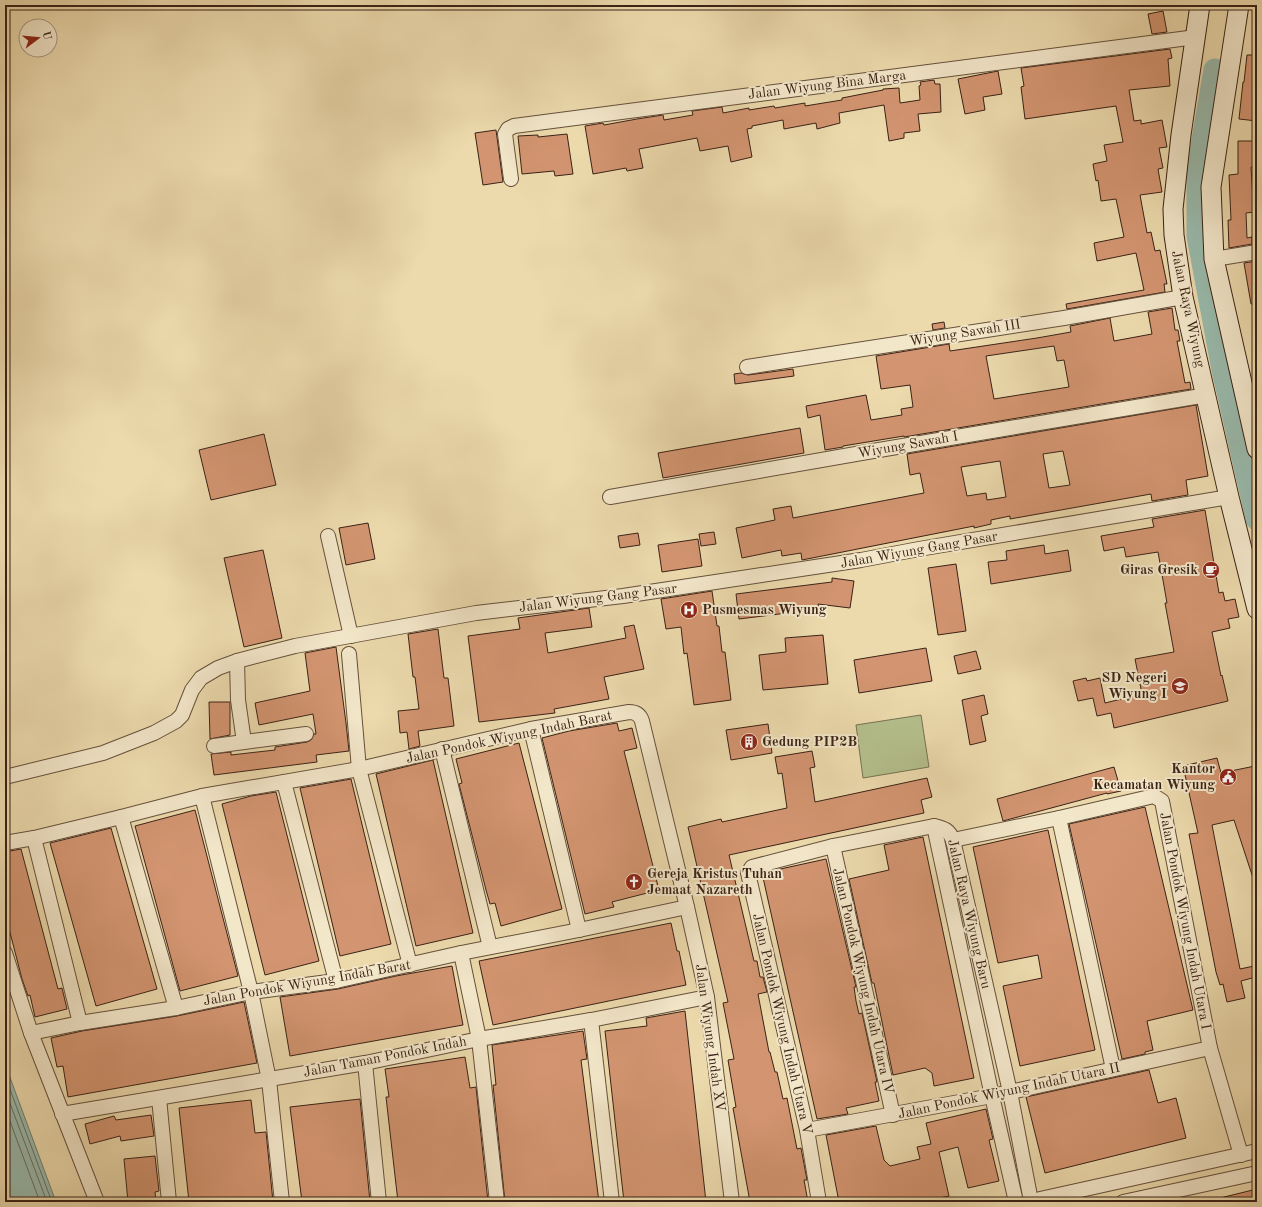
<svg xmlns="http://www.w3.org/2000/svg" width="1262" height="1207" viewBox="0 0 1262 1207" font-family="'Old Standard TT',serif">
<rect width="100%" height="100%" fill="#ecdaad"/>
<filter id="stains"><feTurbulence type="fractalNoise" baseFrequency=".005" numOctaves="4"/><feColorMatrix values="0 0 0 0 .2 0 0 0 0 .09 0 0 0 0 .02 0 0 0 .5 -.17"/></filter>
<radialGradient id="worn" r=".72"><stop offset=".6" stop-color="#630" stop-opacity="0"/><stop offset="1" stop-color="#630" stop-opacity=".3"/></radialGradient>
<path fill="#b4c08d" stroke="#777152" d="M921 715 929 767 863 778 856 725Z"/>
<path fill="#99baac" stroke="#737d70" d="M5 1064 56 1202H5Z"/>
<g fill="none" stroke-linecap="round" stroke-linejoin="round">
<g stroke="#6a6e61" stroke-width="1">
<path d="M5 1076 52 1202"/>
<path d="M5 1090 47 1202"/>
<path d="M5 1108 40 1202"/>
</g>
<path stroke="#99baac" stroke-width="23" d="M1215 70 1198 169V236L1223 370 1257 519"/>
</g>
<g fill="#d39571" stroke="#3a2216" fill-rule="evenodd">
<path d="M1163 11 1167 32 1152 34 1148 14Z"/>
<path d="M1170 49 1172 58 1168 59 1170 86 1129 90 1134 121 1141 120V124L1162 120 1167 147 1159 148 1163 168 1158 169 1162 192 1140 195 1147 233 1151 232 1155 251 1160 250 1167 284H1164L1165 292 1067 309 1066 304 1144 290 1136 253 1097 261 1094 243 1124 237 1116 199 1101 201 1098 180 1096 181 1093 164 1107 161 1104 145 1123 142 1116 106 1025 119 1021 87 1024 86 1021 68Z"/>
<path d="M1247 55H1257V121L1239 119 1243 82H1244Z"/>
<path d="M998 71 1002 94 983 97 985 110 965 114 958 79Z"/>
<path d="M934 80 935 84H940L941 112 918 114 920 131 904 133V138L889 141 884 105 839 113 840 123 817 129 816 123 784 129 783 120 752 126V128L747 129 752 157 731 162 728 146 700 151 697 138 639 149 643 168 627 171 626 168 593 174 585 126 603 123 604 125 637 119 663 115 664 120 693 115 692 111 722 107 723 113 749 108V110L774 106 775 108 805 103V106L842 100V98L883 90V89L899 88 900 103 920 100 919 86 921 85 920 82Z"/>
<path d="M496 130 503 182 483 185 475 133Z"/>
<path d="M567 134 573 174 555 176 554 171 522 174 518 136 538 135V137Z"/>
<path d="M1238 141H1257V167H1251L1254 212 1246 213 1247 238 1252 237V244L1229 248 1228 220H1231L1229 175 1238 174Z"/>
<path d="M1257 261V304H1251L1244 263Z"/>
<path d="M1172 308 1175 330H1178L1180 341H1177L1185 383 1190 382 1191 389 904 437V436L843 446V447L825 450 820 415 808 418 806 406 866 395 871 420 902 415 901 409 913 407 910 385 881 389 876 356 949 344 950 351 1037 338 1071 332 1070 326 1110 318 1114 341 1152 334 1148 312ZM1054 346 1057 361 1064 360 1069 387 994 399 986 356Z"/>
<path d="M944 322 945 328 933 330 932 324Z"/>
<path d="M793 369 794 376 735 384 734 374 741 373 748 375Z"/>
<path d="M1196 405 1208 476 1186 480 1188 495 1152 501 1151 494 1010 519V516L991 520V524L974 528V526L802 560 801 553 782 556 781 550 742 558 736 528 775 520 773 509 791 506 793 518 924 493 920 473 910 475 907 454ZM1063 451 1070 485 1049 488 1043 454ZM1000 461 1006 497 987 500 986 493 967 496 961 467Z"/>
<path d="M800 428 804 453 663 478 658 453Z"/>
<path d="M264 434 276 485 211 500 199 450Z"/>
<path d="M1205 510 1219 593 1223 592 1225 601 1235 599 1239 617 1228 619 1230 628 1212 632 1221 676 1222 675 1228 701 1114 728 1111 713 1097 716 1093 698 1078 701 1073 681 1086 678 1087 681 1100 678 1105 703 1142 694 1135 659 1174 652 1165 603H1167L1158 552 1126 557 1124 547 1104 551 1101 536 1154 527 1152 519Z"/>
<path d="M368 523 375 559 346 565 339 528Z"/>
<path d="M714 532 716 544 701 546 699 534Z"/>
<path d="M638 533 640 545 620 548 618 536Z"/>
<path d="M698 539 702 566 662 572 658 545Z"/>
<path d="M1044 545 1045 554 1068 550 1071 571 991 584 988 562 1007 560 1006 551Z"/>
<path d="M263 550 282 638 244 647 224 558Z"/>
<path d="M956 564 966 631 938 635 928 568Z"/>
<path d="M832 578 854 581 850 608 818 604 819 609 739 619 736 594 832 582Z"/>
<path d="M712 591 717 626H719L722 652H725L731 700 694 705 687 653 684 654 681 627 666 629 661 599Z"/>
<path d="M589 608 592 627 545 633 548 653 626 638 624 627 634 625 644 669 604 677 609 699 554 709 555 713 479 722 468 636 520 629 518 618Z"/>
<path d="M438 629 444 678H448L454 726 418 731 420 746 409 749 407 732 400 733 398 711 419 709 415 677H413L408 634Z"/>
<path d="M823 635 828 684 763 690 759 655 786 652 785 638Z"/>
<path d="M336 647 346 723 349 751 316 755 317 762 214 775 211 754 231 752V755L275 750V747L307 742 311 740 314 734H316L313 714 259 725 255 703 310 691 305 653Z"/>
<path d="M926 648 932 681 859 693 854 660Z"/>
<path d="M976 651 981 669 958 674 954 656Z"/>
<path d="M984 695 988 714 981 716 986 741 970 745 962 700Z"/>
<path d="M209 702H230V735L210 739Z"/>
<path d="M617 723 619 731 632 728 637 748 624 751 659 890 612 902 614 907 585 914 542 738 569 731Z"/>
<path d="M768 724 772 753 731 760 726 730Z"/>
<path d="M519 743 562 909 501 926 495 903 490 904 486 890 459 784 462 783 456 759Z"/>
<path d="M812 751 815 767 810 768 815 802 927 778 932 797 921 800 924 813 729 855 754 961H757L760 977H763L767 992 758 994 769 1052H770L775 1072H777L783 1099 787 1098 797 1149 801 1148 807 1180H804L808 1202H750L733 1108 736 1107 728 1060 734 1059 723 1003 728 1002 688 827 721 819 722 822 787 808 782 773 778 774 775 757Z"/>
<path d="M1217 758 1221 773 1255 766 1257 775V884H1255L1234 820 1212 825 1240 969 1254 966 1256 977 1241 981 1245 998 1227 1002 1223 984 1220 985 1216 972 1189 834 1198 833 1183 766Z"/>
<path d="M433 760 473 933 416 946 376 774Z"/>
<path d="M1114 767 1121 791 1107 794V793L1003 821 997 799Z"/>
<path d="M351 779 391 944 340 956 300 788Z"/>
<path d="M276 792 319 961 265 975 222 804 251 796Z"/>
<path d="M1145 807 1193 1010 1147 1021 1153 1050 1145 1052V1054L1122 1059 1069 824Z"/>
<path d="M195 810 238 976 180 991 135 826Z"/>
<path d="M111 828 157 989 96 1006 50 843Z"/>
<path d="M1048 830 1095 1050 1020 1066 1003 986 1042 978 1038 955 998 963 973 847Z"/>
<path d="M923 837 974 1078 934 1086 932 1073 925 1068 893 1075 874 983H872L849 879 889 870 884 845Z"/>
<path d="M21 849 58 989 62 988 67 1009 35 1017 30 995 28 996 22 979 5 913V852Z"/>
<path d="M826 859 856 987H854L856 1001 859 1014 862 1013 877 1082H875L879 1101 846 1108 848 1114 817 1119 762 873Z"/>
<path d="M671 923 677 951H679L686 985 493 1025 479 961Z"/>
<path d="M452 966 463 1025 290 1056 280 997 338 989 396 976Z"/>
<path d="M244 1002 257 1063 68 1097 63 1066 57 1067 51 1038 82 1031 177 1016Z"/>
<path d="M685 1011 706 1202H624L605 1031 647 1026 646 1018Z"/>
<path d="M583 1031 587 1059 581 1060 599 1202H505L493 1085H496L492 1045Z"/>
<path d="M465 1057 470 1088 476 1087 488 1202H398L386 1097H389L385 1069Z"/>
<path d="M1149 1070 1158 1103 1176 1098 1186 1138 1045 1173 1026 1097Z"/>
<path d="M360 1099 370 1202H302L290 1107Z"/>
<path d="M251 1100 255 1133 266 1132 273 1202H189L179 1108Z"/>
<path d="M986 1109 993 1139 989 1140 999 1181 968 1188 958 1147 939 1152 949 1196 920 1202H839L826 1135 876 1126 884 1160 890 1166 920 1159 917 1147 931 1144 926 1123Z"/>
<path d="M151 1115 154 1136 121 1141 120 1136 90 1144 85 1124 114 1116 116 1120Z"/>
<path d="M155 1156 159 1191 155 1192 156 1202H128L124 1159Z"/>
<path d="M1257 1189V1202H1221L1220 1198Z"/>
</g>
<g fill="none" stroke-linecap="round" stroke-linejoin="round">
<defs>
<g id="minor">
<path d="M511 179 505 134 508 129 514 126 1196 37"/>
<path d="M1214 259 1257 252"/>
<path d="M747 367 1064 318 1183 297"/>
<path d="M610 497 873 451 1207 395"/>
<path d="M328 536 351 636"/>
<path d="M349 654 359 769 410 965"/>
<path d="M237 661 238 700 244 742 306 734"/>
<path d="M531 729 579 930"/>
<path d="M214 746 244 742"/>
<path d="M442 749 490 947"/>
<path d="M5 777 103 753 154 733 176 721 182 715 192 690 201 678 218 668 237 661 295 646 476 613 623 596 861 560 919 549 1229 497"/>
<path d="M284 782 336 981"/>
<path d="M202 796 251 992 269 1080 282 1202"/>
<path d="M121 817 176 1008"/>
<path d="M1059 818 1113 1069"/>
<path d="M934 826 992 1096 1016 1202"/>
<path d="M34 838 80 1023"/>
<path d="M953 840 1059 818 1154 796 1162 801 1210 1048 1241 1155"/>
<path d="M5 843 34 838 121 817 202 796 359 769 531 729 629 712C636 712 640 715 642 721L687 907 707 997 732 1202"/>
<path d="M833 846 893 1115"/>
<path d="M5 953 31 1033 97 1202"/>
<path d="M461 953 479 1039 497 1202"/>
<path d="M591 1020 612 1202"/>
<path d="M31 1033 80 1023 176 1008 251 992 336 981 461 953 579 930 687 907"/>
<path d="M365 1063 379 1202"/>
<path d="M159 1098 169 1202"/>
<path d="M62 1114 365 1063 479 1039 591 1020 707 997"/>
<path d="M807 1130 992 1096 1210 1048"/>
<path d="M819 1202 807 1130 748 873 752 867 833 846 934 826C944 828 949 830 953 840L1010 1092 1031 1201"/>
<path d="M1034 1202 1040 1199 1257 1151"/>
<path d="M1123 1202 1257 1173"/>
</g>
<g id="secondary">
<path d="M1200 5 1181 135 1173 209 1174 235 1183 297 1229 497 1257 609"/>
<path d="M1239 5 1211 187 1214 259 1257 449"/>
</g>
</defs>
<use href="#minor" stroke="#66503c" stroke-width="16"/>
<use href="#secondary" stroke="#3a2216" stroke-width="21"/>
<use href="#minor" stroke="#f3e7ca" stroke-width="14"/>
<use href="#secondary" stroke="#f3e7ca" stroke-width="19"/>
</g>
<defs>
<symbol id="cafe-disc" viewBox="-11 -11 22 22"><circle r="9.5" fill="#8f2418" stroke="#f3e7ca"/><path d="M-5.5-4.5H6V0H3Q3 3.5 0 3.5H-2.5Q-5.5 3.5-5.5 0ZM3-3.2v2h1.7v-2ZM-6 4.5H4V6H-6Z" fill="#fff"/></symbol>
<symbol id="hospital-disc" viewBox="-11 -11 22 22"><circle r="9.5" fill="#8f2418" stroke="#f3e7ca"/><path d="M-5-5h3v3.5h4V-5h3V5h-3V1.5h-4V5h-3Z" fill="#fff"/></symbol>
<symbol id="school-disc" viewBox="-11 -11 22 22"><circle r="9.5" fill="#8f2418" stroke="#f3e7ca"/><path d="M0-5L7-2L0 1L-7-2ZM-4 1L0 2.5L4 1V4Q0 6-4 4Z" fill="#fff"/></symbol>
<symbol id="building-disc" viewBox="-11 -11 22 22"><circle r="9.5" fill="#8f2418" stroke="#f3e7ca"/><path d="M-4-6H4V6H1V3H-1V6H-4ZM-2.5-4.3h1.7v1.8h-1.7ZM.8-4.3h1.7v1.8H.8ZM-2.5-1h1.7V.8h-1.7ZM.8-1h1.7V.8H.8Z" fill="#fff"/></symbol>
<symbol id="civic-disc" viewBox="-11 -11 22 22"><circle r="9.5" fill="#8f2418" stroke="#f3e7ca"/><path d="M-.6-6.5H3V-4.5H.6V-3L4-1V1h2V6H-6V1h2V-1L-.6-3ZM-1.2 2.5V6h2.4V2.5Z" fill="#fff"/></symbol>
<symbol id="church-disc" viewBox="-11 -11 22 22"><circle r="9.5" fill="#8f2418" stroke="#f3e7ca"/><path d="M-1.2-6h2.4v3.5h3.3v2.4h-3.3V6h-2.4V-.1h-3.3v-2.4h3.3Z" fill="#fff"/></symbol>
</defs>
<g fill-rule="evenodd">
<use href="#cafe-disc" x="1201" y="560" width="20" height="20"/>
<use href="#hospital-disc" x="679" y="600" width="20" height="20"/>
<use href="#school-disc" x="1170" y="676" width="20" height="20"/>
<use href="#building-disc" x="739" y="732" width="20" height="20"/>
<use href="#civic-disc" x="1218" y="767" width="20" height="20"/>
<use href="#church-disc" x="624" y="872" width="20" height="20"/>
</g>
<g text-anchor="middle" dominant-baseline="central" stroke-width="4" stroke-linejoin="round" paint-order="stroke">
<g font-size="14" fill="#3a2216" stroke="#f3e7ca">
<text transform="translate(827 85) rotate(-7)">Jalan Wiyung Bina Marga</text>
<text transform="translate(1188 309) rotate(78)">Jalan Raya Wiyung</text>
<text transform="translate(965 333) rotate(-9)">Wiyung Sawah III</text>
<text transform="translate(908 445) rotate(-10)">Wiyung Sawah I</text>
<text transform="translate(919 550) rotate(-10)">Jalan Wiyung Gang Pasar</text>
<text transform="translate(598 598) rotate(-7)">Jalan Wiyung Gang Pasar</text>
<text transform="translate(509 737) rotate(-12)">Jalan Pondok Wiyung Indah Barat</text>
<text transform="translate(969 914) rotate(77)">Jalan Raya Wiyung Baru</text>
<text transform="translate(1185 921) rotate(79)">Jalan Pondok Wiyung Indah Utara I</text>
<text transform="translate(863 981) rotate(77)">Jalan Pondok Wiyung Indah Utara IV</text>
<text transform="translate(307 983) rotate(-10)">Jalan Pondok Wiyung Indah Barat</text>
<text transform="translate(782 1024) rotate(77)">Jalan Pondok Wiyung Indah Utara V</text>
<text transform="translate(710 1038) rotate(82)">Jalan Wiyung Indah XV</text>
<text transform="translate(385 1057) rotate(-11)">Jalan Taman Pondok Indah</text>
<text transform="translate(1009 1091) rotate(-12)">Jalan Pondok Wiyung Indah Utara II</text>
</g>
<g font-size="14" font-weight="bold" fill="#3a2216" stroke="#f3e7ca" text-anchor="end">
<text x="1198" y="570">Giras Gresik</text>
<text x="702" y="610" text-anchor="start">Pusmesmas Wiyung</text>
<text x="1167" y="678">SD Negeri<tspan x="1167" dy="16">Wiyung I</tspan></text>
<text x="762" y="742" text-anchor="start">Gedung PIP2B</text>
<text x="1215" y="769">Kantor<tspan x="1215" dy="16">Kecamatan Wiyung</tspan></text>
<text x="647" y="874" text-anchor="start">Gereja Kristus Tuhan<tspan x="647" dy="16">Jemaat Nazareth</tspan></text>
</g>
</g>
<rect width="1262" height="1207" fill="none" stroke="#ecdaad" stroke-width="20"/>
<rect x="6" y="6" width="1250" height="1195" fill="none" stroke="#3a2216" stroke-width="2"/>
<rect x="10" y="10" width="1242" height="1187" fill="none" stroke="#3a2216"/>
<g transform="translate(38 38) rotate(74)"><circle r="19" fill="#f3e7ca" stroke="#a99882"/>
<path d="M0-3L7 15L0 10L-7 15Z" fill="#8f2418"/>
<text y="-6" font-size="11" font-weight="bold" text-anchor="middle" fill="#3a2216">U</text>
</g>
<rect width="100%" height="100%" filter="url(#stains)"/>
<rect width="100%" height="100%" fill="url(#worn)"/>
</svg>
